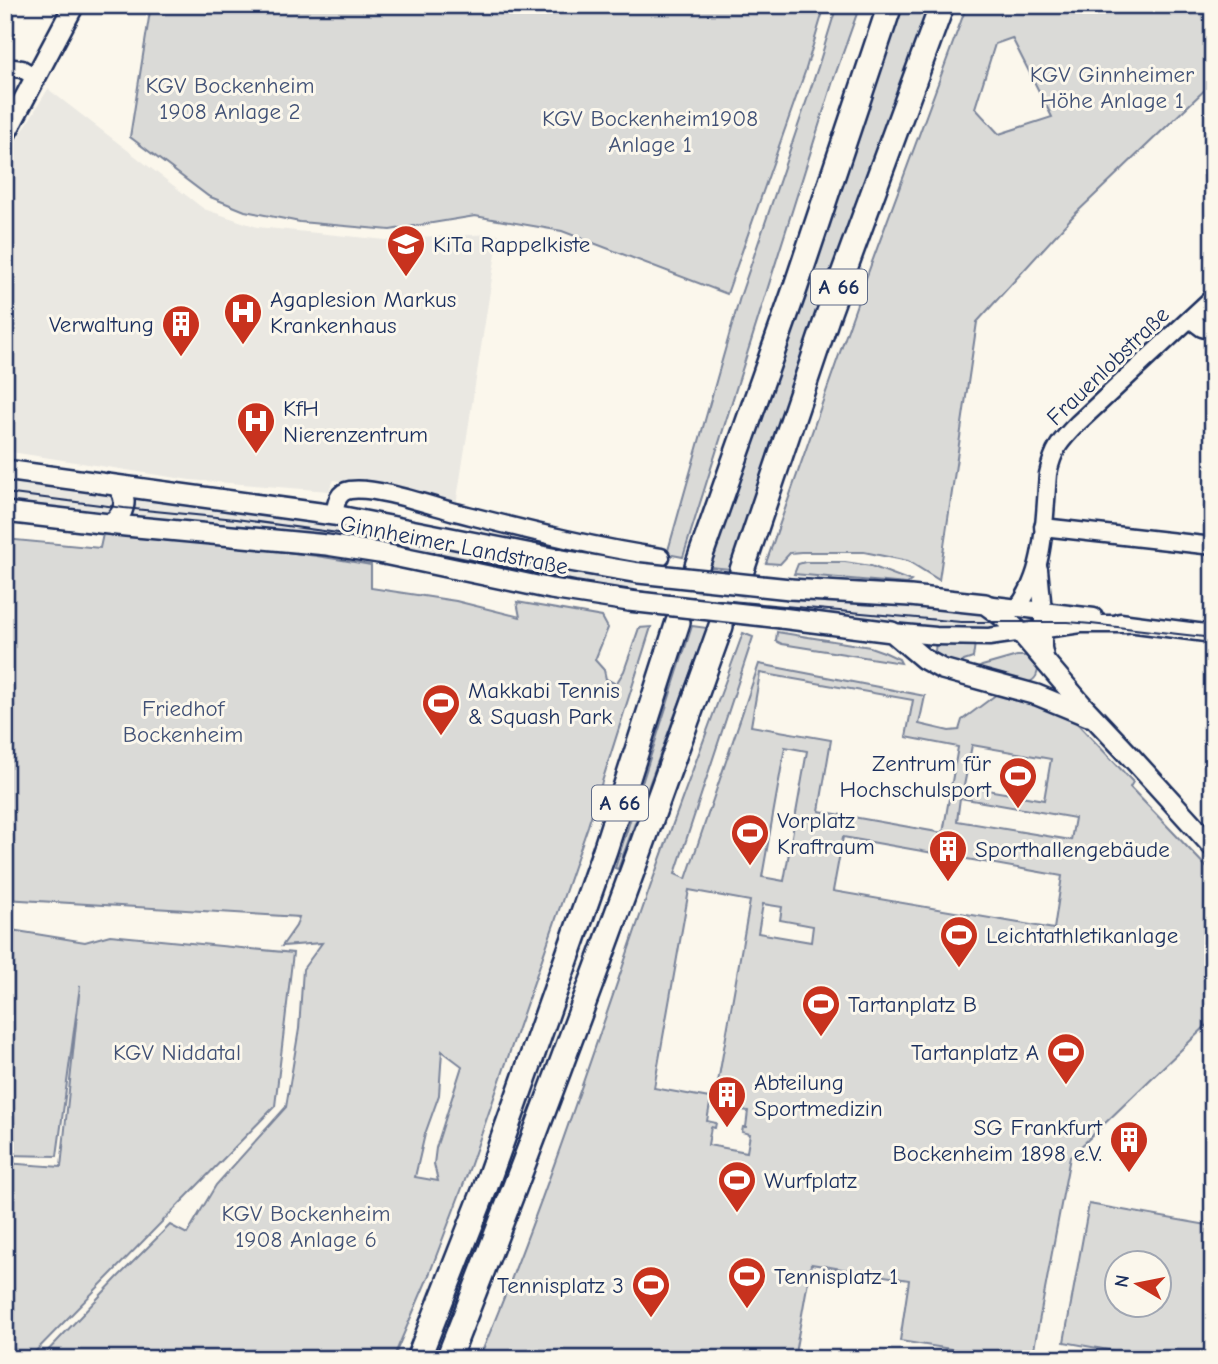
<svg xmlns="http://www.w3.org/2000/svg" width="1218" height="1364" viewBox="0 0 1218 1364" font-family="'Comic Neue',sans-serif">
<rect width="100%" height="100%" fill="#fbf7ec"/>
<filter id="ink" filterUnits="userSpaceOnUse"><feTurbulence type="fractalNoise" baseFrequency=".0143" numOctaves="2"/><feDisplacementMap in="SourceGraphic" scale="14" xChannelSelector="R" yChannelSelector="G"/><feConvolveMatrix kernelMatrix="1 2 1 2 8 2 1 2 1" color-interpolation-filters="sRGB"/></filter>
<g filter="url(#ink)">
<g fill="#eae8e2">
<path d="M48 89 204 209 257 227 396 241 413 237 499 234 456 505 334 480 329 491 190 480 5 451V160Z"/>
<path d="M5 480 115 491 119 499 110 513 34 504H5Z"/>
<path d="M131 493 280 513 636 580 631 595 123 520Z"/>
<path d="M788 595 978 610V612L1002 628 944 630 783 611Z"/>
</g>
<g fill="#dadad7" stroke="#7a849a" stroke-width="2" fill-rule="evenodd">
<path d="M151 5H825L805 72 727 294 562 231 475 216 390 230 300 222 245 211 208 196 130 137Z"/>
<path d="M837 5H860L833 81 683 557 667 554 740 297 818 67Z"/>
<path d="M903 5H929C860 192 793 380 730 569L710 567Z"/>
<path d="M967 5H1213V82L1074 215 977 322 939 580 908 561 864 552H801L790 553 780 564 766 563 865 281ZM1012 38 1052 117 999 134 975 108 995 44Z"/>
<path d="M103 534C192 542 282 548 371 565V588L456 601 520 617 517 602 602 617 608 628 595 660 604 670 606 679 616 684 624 671 639 628 651 627 588 826 470 1167 429 1275 393 1359H40L118 1277 170 1225 187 1234 216 1185 286 1107 299 1029 303 969 322 943 282 946 296 926 299 917 5 899V539L100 548ZM442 1051 462 1066 436 1148 434 1164 438 1181 415 1177 425 1134 439 1095Z"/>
<path d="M805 562H845L871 566 911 581 907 584 794 574 798 564Z"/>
<path d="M692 626 707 628 618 869 615 868Z"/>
<path d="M777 632 870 647 884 652 899 659 901 663 782 644 776 641Z"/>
<path d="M743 633 753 637 675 874 686 879 759 664 925 696 919 724 949 731 959 730 962 720 997 694C1023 697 1054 705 1075 721L1133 782 1130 787 1213 874V1019L1070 1157 1032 1359H1014L900 1341 909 1280 811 1264 794 1359H479C540 1214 589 1065 640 916 673 821 709 727 743 633ZM760 673 913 700 906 737 958 747 943 833 819 811 831 740 751 726ZM972 745 1051 759 1044 800 964 786ZM785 747 807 751 784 881 762 877ZM960 798 1075 818 1071 840 957 821ZM843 837 1062 876 1054 929 833 891ZM689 890 750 901 715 1099 654 1088ZM763 904 782 907 780 920 813 926 811 942 758 933ZM710 1104 748 1111 746 1127H743L742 1132 750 1134 747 1152 708 1145 711 1127 715 1128 716 1123 707 1121Z"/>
<path d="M936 643H975L973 658 964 661 956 668 934 658Z"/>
<path d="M1017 656H1026L1038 669C1037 679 1032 683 1022 683L971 672 982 666Z"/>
<path d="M5 929 85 942 110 935 293 953 275 1106 28 1359H5V1163L61 1167 80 986 57 1156 5 1155Z"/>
<path d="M1089 1204 1213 1226V1359H1158L1064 1342ZM1116 1262H1158V1304H1116Z"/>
</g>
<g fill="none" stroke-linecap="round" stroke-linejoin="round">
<g stroke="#cecfd0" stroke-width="23" stroke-dasharray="23 11" stroke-linecap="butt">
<path d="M678 622 697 566"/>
<path d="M721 626 742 570"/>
</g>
<defs>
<g id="minor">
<path d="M5 67 22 69 35 77"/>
<path d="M1190 319 1202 328 1213 331"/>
<path d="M334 515C336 504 337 492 350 490 375 486 429 505 455 512 523 529 592 547 661 557"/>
<path d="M1043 527 1213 546"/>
<path d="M1039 569 1043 611V648L1046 662"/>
<path d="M985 604 1094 617"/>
<path d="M1017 608C1046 572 1044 518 1048 474 1053 449 1061 440 1078 423L1213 297"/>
<path d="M1120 622 1213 634"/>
<path d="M892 632 936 636 989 637 1081 624H1127"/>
</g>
<g id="major">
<path d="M5 135 74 5"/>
<path d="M5 470 334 515 557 559 639 573"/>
<path d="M5 512 126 526 327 545 379 553 551 589 629 601"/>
<path d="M111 524C124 514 129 500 118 487"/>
<path d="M790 589 910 596 985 604 1003 617 1021 633 1083 706 1132 758 1213 847"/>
<path d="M781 618 892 632 924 659 942 669 1037 695 1088 716"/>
</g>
<g id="highway">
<path d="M697 566 795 289 890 5"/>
<path d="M742 570 828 315 942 5"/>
<path d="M418 1359 486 1186 558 983 605 850 678 622"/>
<path d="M448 1359C544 1116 633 871 721 626"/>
</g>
</defs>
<use href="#minor" stroke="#1b2f5e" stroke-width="21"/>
<use href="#major" stroke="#1b2f5e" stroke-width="24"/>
<use href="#highway" stroke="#1b2f5e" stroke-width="28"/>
<use href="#minor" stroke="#fbf7ec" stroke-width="16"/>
<use href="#major" stroke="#fbf7ec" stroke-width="19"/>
<use href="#highway" stroke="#fbf7ec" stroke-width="23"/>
<path stroke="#1b2f5e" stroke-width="2" d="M5 493 124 508 236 519 338 533 576 581 664 595 961 622H1068L1091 624 1213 638"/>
<defs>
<g id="major-bridge">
<path d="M639 573 790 589"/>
<path d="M629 601 781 618"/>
</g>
</defs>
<use href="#major-bridge" stroke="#1b2f5e" stroke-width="24" stroke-linecap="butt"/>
<use href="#major-bridge" stroke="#fbf7ec" stroke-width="19"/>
</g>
</g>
<defs>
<symbol id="school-pin" viewBox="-11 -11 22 30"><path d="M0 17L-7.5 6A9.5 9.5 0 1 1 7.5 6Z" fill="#c8321e" stroke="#fbf7ec"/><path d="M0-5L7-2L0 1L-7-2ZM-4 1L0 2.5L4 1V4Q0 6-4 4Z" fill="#fff"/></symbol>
<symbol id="hospital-pin" viewBox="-11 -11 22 30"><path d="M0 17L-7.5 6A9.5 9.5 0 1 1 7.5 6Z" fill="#c8321e" stroke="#fbf7ec"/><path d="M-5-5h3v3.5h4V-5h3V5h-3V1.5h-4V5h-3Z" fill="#fff"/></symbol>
<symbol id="building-pin" viewBox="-11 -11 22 30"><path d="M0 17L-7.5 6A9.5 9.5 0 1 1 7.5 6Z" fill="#c8321e" stroke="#fbf7ec"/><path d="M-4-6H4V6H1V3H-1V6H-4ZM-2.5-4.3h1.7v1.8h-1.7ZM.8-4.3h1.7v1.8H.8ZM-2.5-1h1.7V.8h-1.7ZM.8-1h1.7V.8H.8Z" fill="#fff"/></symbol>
<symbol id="stadium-pin" viewBox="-11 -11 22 30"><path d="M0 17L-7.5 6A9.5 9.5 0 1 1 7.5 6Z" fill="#c8321e" stroke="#fbf7ec"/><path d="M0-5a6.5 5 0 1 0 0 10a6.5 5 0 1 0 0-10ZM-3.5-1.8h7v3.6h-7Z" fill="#fff"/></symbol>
</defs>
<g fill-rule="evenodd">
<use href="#school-pin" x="384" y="222" width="44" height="60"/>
<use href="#hospital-pin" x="221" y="290" width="44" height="60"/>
<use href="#building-pin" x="159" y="302" width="44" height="60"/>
<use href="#hospital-pin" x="234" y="399" width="44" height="60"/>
<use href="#stadium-pin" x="419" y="681" width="44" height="60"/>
<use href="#stadium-pin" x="996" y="754" width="44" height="60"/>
<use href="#stadium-pin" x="728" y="811" width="44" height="60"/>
<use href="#building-pin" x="926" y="827" width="44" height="60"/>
<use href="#stadium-pin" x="937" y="913" width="44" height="60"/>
<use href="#stadium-pin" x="799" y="982" width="44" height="60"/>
<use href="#stadium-pin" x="1044" y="1030" width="44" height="60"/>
<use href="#building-pin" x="705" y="1073" width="44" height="60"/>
<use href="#building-pin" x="1107" y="1118" width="44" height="60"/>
<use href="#stadium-pin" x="715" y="1158" width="44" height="60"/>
<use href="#stadium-pin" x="725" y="1254" width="44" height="60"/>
<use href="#stadium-pin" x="629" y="1263" width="44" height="60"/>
</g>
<g text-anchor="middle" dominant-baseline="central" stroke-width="6" stroke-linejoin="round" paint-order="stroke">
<g fill="#fbf7ec" stroke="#5e6b89" stroke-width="2">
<rect x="811" y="269.5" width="56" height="35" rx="5"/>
<rect x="592" y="785.5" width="56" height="35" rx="5"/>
</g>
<g font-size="21" font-weight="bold" fill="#1b2f5e">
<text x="839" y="287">A 66</text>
<text x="620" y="803">A 66</text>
</g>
<g font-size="23" fill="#415176" stroke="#fbf7ec">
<text x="1112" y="74">KGV Ginnheimer<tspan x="1112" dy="26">Höhe Anlage 1</tspan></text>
<text x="230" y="85">KGV Bockenheim<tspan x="230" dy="26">1908 Anlage 2</tspan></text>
<text x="650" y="118">KGV Bockenheim1908<tspan x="650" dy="26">Anlage 1</tspan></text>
<text x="183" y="708">Friedhof<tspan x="183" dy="26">Bockenheim</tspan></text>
<text x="177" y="1052">KGV Niddatal</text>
<text x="306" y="1213">KGV Bockenheim<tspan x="306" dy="26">1908 Anlage 6</tspan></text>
</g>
<g font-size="23" fill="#1b2f5e" stroke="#fbf7ec" text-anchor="start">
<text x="433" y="244">KiTa Rappelkiste</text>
<text x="270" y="299">Agaplesion Markus<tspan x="270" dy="26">Krankenhaus</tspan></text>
<text x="154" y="324" text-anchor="end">Verwaltung</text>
<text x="283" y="408">KfH<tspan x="283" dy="26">Nierenzentrum</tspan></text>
<text x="468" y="690">Makkabi Tennis<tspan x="468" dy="26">&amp; Squash Park</tspan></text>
<text x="991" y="763" text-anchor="end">Zentrum für<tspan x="991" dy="26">Hochschulsport</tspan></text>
<text x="777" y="820">Vorplatz<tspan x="777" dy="26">Kraftraum</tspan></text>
<text x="975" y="849">Sporthallengebäude</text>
<text x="986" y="935">Leichtathletikanlage</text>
<text x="848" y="1004">Tartanplatz B</text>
<text x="1039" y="1052" text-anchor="end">Tartanplatz A</text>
<text x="754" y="1082">Abteilung<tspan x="754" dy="26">Sportmedizin</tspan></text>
<text x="1102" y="1127" text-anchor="end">SG Frankfurt<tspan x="1102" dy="26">Bockenheim 1898 e.V.</tspan></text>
<text x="764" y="1180">Wurfplatz</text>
<text x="774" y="1276">Tennisplatz 1</text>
<text x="624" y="1285" text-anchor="end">Tennisplatz 3</text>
</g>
<g font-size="23" fill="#1b2f5e" stroke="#fbf7ec">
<text transform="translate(1108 366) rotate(-44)">Frauenlobstraße</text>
<text transform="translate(454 545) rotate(11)">Ginnheimer Landstraße</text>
</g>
</g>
<rect width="1218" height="1364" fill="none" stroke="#fbf7ec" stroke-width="28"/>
<rect x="14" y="14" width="1190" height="1336" fill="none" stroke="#1b2f5e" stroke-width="2.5" filter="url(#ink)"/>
<g transform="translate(1138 1284) rotate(280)"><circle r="33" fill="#fbf7ec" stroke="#a1a7b3" stroke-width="2"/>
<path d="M0-5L12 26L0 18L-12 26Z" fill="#c8321e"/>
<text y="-10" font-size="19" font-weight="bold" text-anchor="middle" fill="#1b2f5e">N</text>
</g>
</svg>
